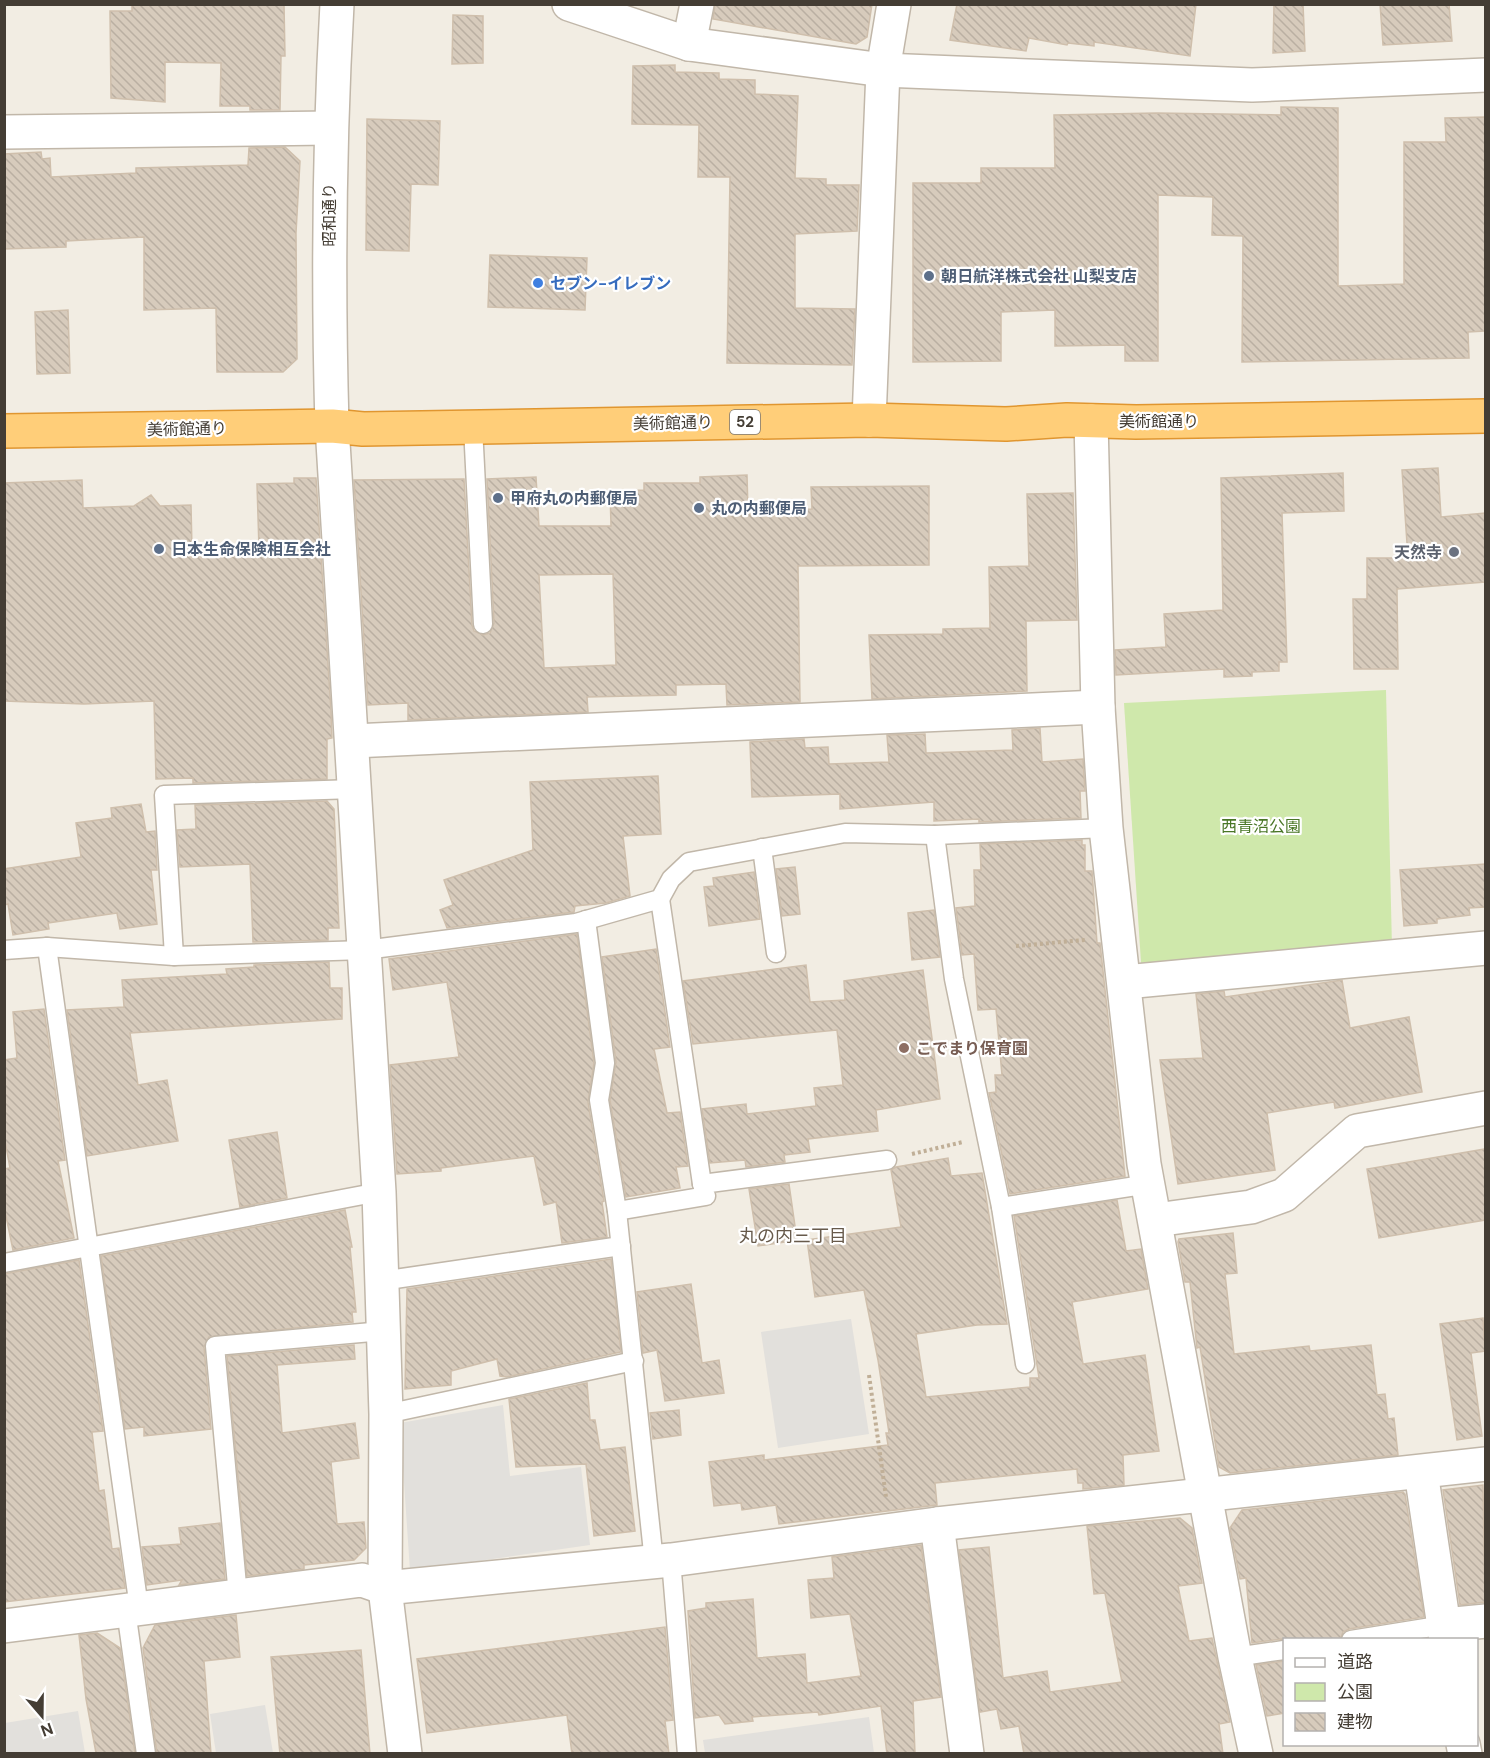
<svg xmlns="http://www.w3.org/2000/svg" width="1490" height="1758" viewBox="0 0 1490 1758" font-family="'DM Sans','Noto Sans JP',sans-serif">
<defs>
<pattern id="building-back-hatch" width="6" height="6" patternUnits="userSpaceOnUse" patternTransform="scale(1.5)"><rect width="6" height="6" fill="#d7cbbc"/><path d="M-1 5l2 2M0 0l6 6M5-1l2 2" fill="none" stroke="#baafa2"/></pattern>
</defs>
<rect width="100%" height="100%" fill="#f2ede3"/>
<path fill="#cfe8ab" d="M1386 690 1392 948 1142 978 1124 703Z"/>
<g fill="#e2e0dc">
<path d="M851 1319 869 1434 778 1448 761 1332Z"/>
<path d="M503 1405 510 1476 581 1467 590 1545 410 1571 400 1423Z"/>
<path d="M265 1705 273 1753H216L210 1714Z"/>
<path d="M78 1711 85 1753H5V1723Z"/>
<path d="M869 1717 874 1753H705L703 1740Z"/>
</g>
<g fill="url(#building-back-hatch)" stroke="#cfbfac" stroke-width="1.5" fill-rule="evenodd">
<path d="M132 4H284L285 56H281L280 110H250V106H220L221 63 165 62V102L111 98 110 11H132Z"/>
<path d="M715 4H872L867 37 856 44 713 19Z"/>
<path d="M957 4H1196L1190 56 1094 42V46L1068 43 1067 45 1029 38 1026 51 950 40Z"/>
<path d="M1274 4H1303L1305 51 1273 53Z"/>
<path d="M1380 4H1449L1452 41 1383 45Z"/>
<path d="M453 15 483 16V63L452 64Z"/>
<path d="M675 65V72L719 73V79L755 80V94L798 96 795 178 826 179V185H859L857 231 795 234V308L855 309 852 365 727 363 730 177H698L699 125 632 124 633 66Z"/>
<path d="M1281 107 1338 108V286L1404 284V142H1446L1445 118 1485 117V331L1468 332 1469 358 1242 362 1243 236 1212 235 1213 197 1158 195V361H1125V345L1055 346V310L1001 312V361L913 362V183H981V168H1055L1054 115 1157 113 1281 115Z"/>
<path d="M367 119 440 121 438 185 411 184 409 251 366 250Z"/>
<path d="M285 147 300 161 296 233 297 359 283 372H217L216 308 144 310V237L66 241V247L4 249V154L41 152 42 159 50 158 51 177 136 173V168L248 165 249 148Z"/>
<path d="M490 255 587 258 585 310 488 307Z"/>
<path d="M68 310 70 373 37 374 35 312Z"/>
<path d="M1438 468 1441 517 1485 513V582L1397 589 1398 669H1354L1353 599H1367V558H1408L1402 470Z"/>
<path d="M1343 473 1344 511 1282 513 1287 662H1279V671L1252 672V676L1224 677V669L1116 675 1115 650 1166 647 1164 614 1223 610 1221 478Z"/>
<path d="M747 475 748 510 812 509 811 487 929 486V565L798 566 800 702 727 705 726 684 676 685V695L587 697 588 712 408 720V703L368 705 354 480 464 479 472 625 474 631 483 635 490 633 494 623 487 479 536 477 539 526H611L610 491 644 490V483H700V477ZM613 574 616 665 544 668 539 575Z"/>
<path d="M294 478H316L331 711 332 738 327 739V779L193 783V778L156 779 154 701 84 704 4 701V483L82 480 83 508 134 506 151 495 160 506 191 505 192 549H259L257 484 294 483Z"/>
<path d="M1073 493 1077 620 1026 621 1027 691 872 699 869 635 943 634V629L990 628 989 567 1029 566 1027 494Z"/>
<path d="M1040 728 1042 762 1083 759 1085 791H1080L1081 818 979 822V819L934 821V802L840 809V794L752 797 750 742 804 739 805 748 828 747 829 764 889 762 887 735 925 734 926 753 1013 750 1012 730Z"/>
<path d="M658 776 661 834 623 836 630 896 606 903 575 906 574 912 447 928 440 910 453 905 444 880 533 850 530 782Z"/>
<path d="M327 801 334 809 339 928H328V940L253 942 250 864 180 867 177 830 196 829 195 805Z"/>
<path d="M141 804 146 832 155 831 157 870H151L157 924 120 929 117 913 48 923 49 929 13 935 8 904 4 905V869L81 857 76 823 112 818 111 808Z"/>
<path d="M1082 840V845H1085V871H1092L1097 943H1100L1125 1176 1010 1194 989 1093 996 1092 995 1075H1002L996 1009 978 1010 974 954 962 955 956 908 975 906 974 870H981L980 844Z"/>
<path d="M1485 864V907L1469 908 1470 915 1437 919V923L1404 926 1400 870Z"/>
<path d="M795 867 800 914 782 916 776 869Z"/>
<path d="M754 872 760 919 709 926 704 887 714 886 713 878Z"/>
<path d="M934 910 940 957 912 960 908 913Z"/>
<path d="M577 934 594 1063 588 1102 604 1201 602 1202 607 1237 562 1243 556 1202 544 1205 534 1156 441 1168V1171L397 1174 390 1065 459 1057 447 982 393 990 389 959Z"/>
<path d="M656 949 670 1047 654 1049 667 1113 680 1112 688 1166 676 1167 680 1188 626 1197 610 1100 616 1062 602 957Z"/>
<path d="M329 962 330 988H342V1019L130 1033 138 1085 167 1080 178 1141 87 1156 67 1010 124 1007 122 980 227 974 226 969 254 967V965Z"/>
<path d="M806 965 810 1002 845 1000 844 981 923 970 940 1099 876 1110 878 1131 808 1139 810 1152 784 1155 785 1162 746 1167 745 1160 710 1163 702 1109 746 1104 747 1114 816 1106 814 1088 843 1085 837 1030 693 1044 683 981Z"/>
<path d="M1342 980 1350 1028 1409 1017 1422 1092 1335 1108 1334 1102 1267 1113 1275 1170 1178 1184 1160 1060 1203 1058 1196 994 1224 991 1225 997Z"/>
<path d="M44 1009 65 1160 58 1161 74 1238 13 1250 4 1207V1169L10 1168 4 1136V1060L17 1058 13 1012Z"/>
<path d="M277 1132 287 1198 240 1207 229 1140Z"/>
<path d="M1485 1149V1220L1379 1238 1367 1169Z"/>
<path d="M948 1158 951 1176 982 1173 1007 1324 977 1325 916 1334 926 1397 1030 1387V1378H1039L1014 1216 1117 1200 1126 1251 1141 1249 1148 1289 1072 1302 1083 1364 1145 1355 1159 1451 1123 1455 1124 1485 1083 1489V1483H1078L1077 1469 935 1483 937 1505 779 1524 776 1505 742 1510 741 1503 714 1506 709 1462 764 1455V1460L888 1445 886 1433H889L878 1360 864 1290 815 1297 807 1240 901 1227 891 1170 896 1167Z"/>
<path d="M789 1184 797 1240 758 1246 749 1189Z"/>
<path d="M345 1210 352 1247H350L356 1312H352L353 1322 209 1337 204 1347 211 1429 144 1436V1427L125 1429 101 1256Z"/>
<path d="M1233 1233 1237 1273 1225 1274 1234 1354 1309 1346 1310 1351 1371 1345 1377 1395 1385 1394 1388 1419 1394 1418 1398 1455 1230 1473 1219 1467 1200 1347 1197 1348 1190 1282H1185L1178 1242 1179 1239Z"/>
<path d="M611 1259 621 1352 507 1377 500 1376 497 1359 451 1371V1385L405 1389 407 1289Z"/>
<path d="M79 1260 103 1431 92 1432 99 1491 104 1490 112 1549 119 1548 125 1588 4 1602V1274Z"/>
<path d="M691 1284 702 1363 719 1360 724 1393 665 1401 657 1350 643 1353 637 1292Z"/>
<path d="M1483 1318 1485 1351 1471 1353 1482 1436 1457 1440 1440 1324Z"/>
<path d="M354 1345 355 1359 277 1365 282 1433 355 1423 359 1458 331 1462 337 1524 364 1522 366 1548 354 1560 304 1565V1569L247 1576 227 1356Z"/>
<path d="M587 1383 590 1420H595L600 1450 625 1447 635 1531 594 1536 586 1464 516 1467 509 1399Z"/>
<path d="M679 1410 681 1435 653 1439 650 1413Z"/>
<path d="M1483 1485 1485 1602 1460 1605 1443 1490Z"/>
<path d="M1403 1492 1405 1494 1424 1617 1349 1629 1343 1632 1340 1640 1282 1639 1252 1643 1246 1578 1240 1579 1230 1528 1242 1510Z"/>
<path d="M1180 1518 1192 1528 1202 1583 1178 1586 1189 1641 1212 1638 1230 1722 1219 1724 1223 1754H1024L1019 1726 1001 1729 997 1709 980 1712 959 1550 989 1547 1003 1678 1047 1671 1050 1692 1122 1682 1105 1593 1094 1594 1087 1526Z"/>
<path d="M220 1523 225 1579 179 1585 182 1580 147 1585 142 1547 181 1544 179 1528Z"/>
<path d="M921 1545 941 1697 913 1701 915 1754H887L881 1706 819 1715 818 1712 752 1717 753 1721 725 1724 719 1715 695 1718 688 1611 706 1608V1603L753 1599 757 1658 805 1654 807 1683 861 1676 850 1614 811 1618 808 1580 834 1578 832 1557Z"/>
<path d="M236 1615 240 1657 204 1661 211 1754H157L143 1648 155 1625Z"/>
<path d="M665 1627 673 1720 665 1721 669 1754H572L567 1715 427 1733 417 1659Z"/>
<path d="M97 1633 120 1648 135 1753H96L86 1699 79 1635Z"/>
<path d="M361 1650 370 1754H280L271 1657Z"/>
<path d="M1284 1661V1713L1267 1716 1256 1665Z"/>
</g>
<g fill="none" stroke-linecap="round" stroke-linejoin="round">
<defs>
<g id="service">
<path d="M473 427 483 624"/>
<path d="M935 835 954 979 1001 1207 1025 1364"/>
<path d="M762 848 776 953"/>
<path d="M660 899 702 1184"/>
<path d="M586 920 605 1063 599 1100 617 1211 654 1562"/>
<path d="M47 947 139 1608"/>
<path d="M4 950 47 947 174 956 365 950 576 923 660 899 671 879 689 862 845 833 935 835 1106 828"/>
<path d="M174 956 164 795 355 789"/>
<path d="M1001 1207 1149 1184"/>
<path d="M617 1211 706 1196 702 1184 887 1160"/>
<path d="M4 1263 379 1192"/>
<path d="M381 1281 621 1246"/>
<path d="M386 1414 634 1361"/>
<path d="M671 1560 687 1754"/>
<path d="M238 1596 215 1346 383 1331"/>
<path d="M126 1610 146 1754"/>
<path d="M1351 1640 1444 1625"/>
<path d="M1235 1657 1284 1650"/>
</g>
<g id="minor">
<path d="M689 44 697 4"/>
<path d="M4 132 330 128"/>
<path d="M869 420 883 70 894 4"/>
<path d="M1091 421 1098 707 1106 828 1144 1164 1235 1657 1256 1754"/>
<path d="M332 426 379 1192 386 1414 385 1588 405 1754"/>
<path d="M353 741 1098 707"/>
<path d="M1125 982 1486 948"/>
<path d="M1156 1220 1251 1207 1284 1195 1357 1131 1486 1108"/>
<path d="M1421 1472 1446 1640"/>
<path d="M937 1524 967 1754"/>
<path d="M1444 1625 1486 1621"/>
<path d="M4 1626 362 1580 385 1588 671 1560 937 1524 1486 1464"/>
<path d="M1463 1744 1465 1754"/>
</g>
<g id="tertiary">
<path d="M569 4 689 44 883 70 1252 85 1486 75"/>
<path d="M332 426C328 285 329 145 337 4"/>
</g>
<path id="trunk" d="M4 431 332 426 363 429 869 420 1006 424 1067 420 1136 422 1486 416"/>
</defs>
<use href="#service" stroke="#c1b7a9" stroke-width="21"/>
<use href="#minor" stroke="#c1b7a9" stroke-width="36"/>
<use href="#tertiary" stroke="#c1b7a9" stroke-width="36"/>
<use href="#trunk" stroke="#e09630" stroke-width="36"/>
<g stroke="#c0af97" stroke-width="4" stroke-dasharray="3 3" stroke-linecap="butt">
<path d="M1016 946 1085 940"/>
<path d="M912 1154 963 1142"/>
<path d="M869 1375 886 1497"/>
</g>
<use href="#service" stroke="#fff" stroke-width="18"/>
<use href="#minor" stroke="#fff" stroke-width="33"/>
<use href="#tertiary" stroke="#fff" stroke-width="33"/>
<use href="#trunk" stroke="#ffce79" stroke-width="33"/>
</g>
<g fill="#5c6f8a" stroke="#fff" stroke-width="2">
<circle cx="929" cy="276" r="6"/>
<circle cx="498" cy="498" r="6"/>
<circle cx="699" cy="508" r="6"/>
<circle cx="159" cy="549" r="6"/>
</g>
<circle fill="#3f7fe0" stroke="#fff" stroke-width="2" cx="538" cy="283" r="6"/>
<circle fill="#6b7280" stroke="#fff" stroke-width="2" cx="1454" cy="552" r="6"/>
<circle fill="#8d6e63" stroke="#fff" stroke-width="2" cx="904" cy="1048" r="6"/>
<g text-anchor="middle" dominant-baseline="central" stroke-width="4.5" stroke-linejoin="round" paint-order="stroke">
<rect fill="#fff" stroke="#7c7771" stroke-width="1.5" x="730" y="410" width="30" height="24" rx="4.5"/>
<g font-size="15" font-weight="bold" fill="#443d34">
<text x="745" y="422">52</text>
</g>
<g font-size="16" fill="#443d34" stroke="#fff">
<text transform="translate(329 215) rotate(-90)">昭和通り</text>
<text x="1159" y="421">美術館通り</text>
<text transform="translate(673 423) rotate(-1)">美術館通り</text>
<text transform="translate(187 429) rotate(-1)">美術館通り</text>
</g>
<g font-size="16" font-weight="bold" fill="#4e5e75" stroke="#fff" text-anchor="start">
<text x="941" y="276">朝日航洋株式会社 山梨支店</text>
<text x="510" y="498">甲府丸の内郵便局</text>
<text x="711" y="508">丸の内郵便局</text>
<text x="171" y="549">日本生命保険相互会社</text>
</g>
<g font-size="16" font-weight="bold" fill="#366cbe" stroke="#fff" text-anchor="start">
<text x="550" y="283">セブン-イレブン</text>
</g>
<g font-size="16" font-weight="bold" fill="#5b616d" stroke="#fff" text-anchor="end">
<text x="1442" y="552">天然寺</text>
</g>
<g font-size="16" fill="#497626" stroke="#fff">
<text x="1261" y="826">西青沼公園</text>
</g>
<g font-size="16" font-weight="bold" fill="#785e54" stroke="#fff" text-anchor="start">
<text x="916" y="1048">こでまり保育園</text>
</g>
<g font-size="18" fill="#675a4b" stroke="#fff">
<text x="793" y="1236">丸の内三丁目</text>
</g>
</g>
<rect width="1490" height="1758" fill="none" stroke="#443d34" stroke-width="12"/>
<rect x="1283" y="1638" width="195" height="108" fill="#ffffff" stroke="#b4b1ae" stroke-width="1.5"/>
<rect x="1295" y="1658" width="30" height="9" fill="#ffffff" stroke="#b4b1ae" stroke-width="1.5"/>
<text x="1337" y="1668" font-size="18" fill="#443d34">道路</text>
<rect x="1295" y="1683" width="30" height="18" fill="#cfe8ab" stroke="#b4b1ae" stroke-width="1.5"/>
<text x="1337" y="1698" font-size="18" fill="#443d34">公園</text>
<rect x="1295" y="1713" width="30" height="18" fill="url(#building-back-hatch)" stroke="#b4b1ae" stroke-width="1.5"/>
<text x="1337" y="1728" font-size="18" fill="#443d34">建物</text>
<g transform="translate(42 1716) rotate(160)" stroke="#ffffff" stroke-width="4.5" paint-order="stroke">
<path d="M0-4.5L10 22L0 15L-10 22Z" fill="#443d34"/>
<text y="-9" font-size="16" font-weight="bold" text-anchor="middle" fill="#443d34">N</text>
</g>
</svg>
